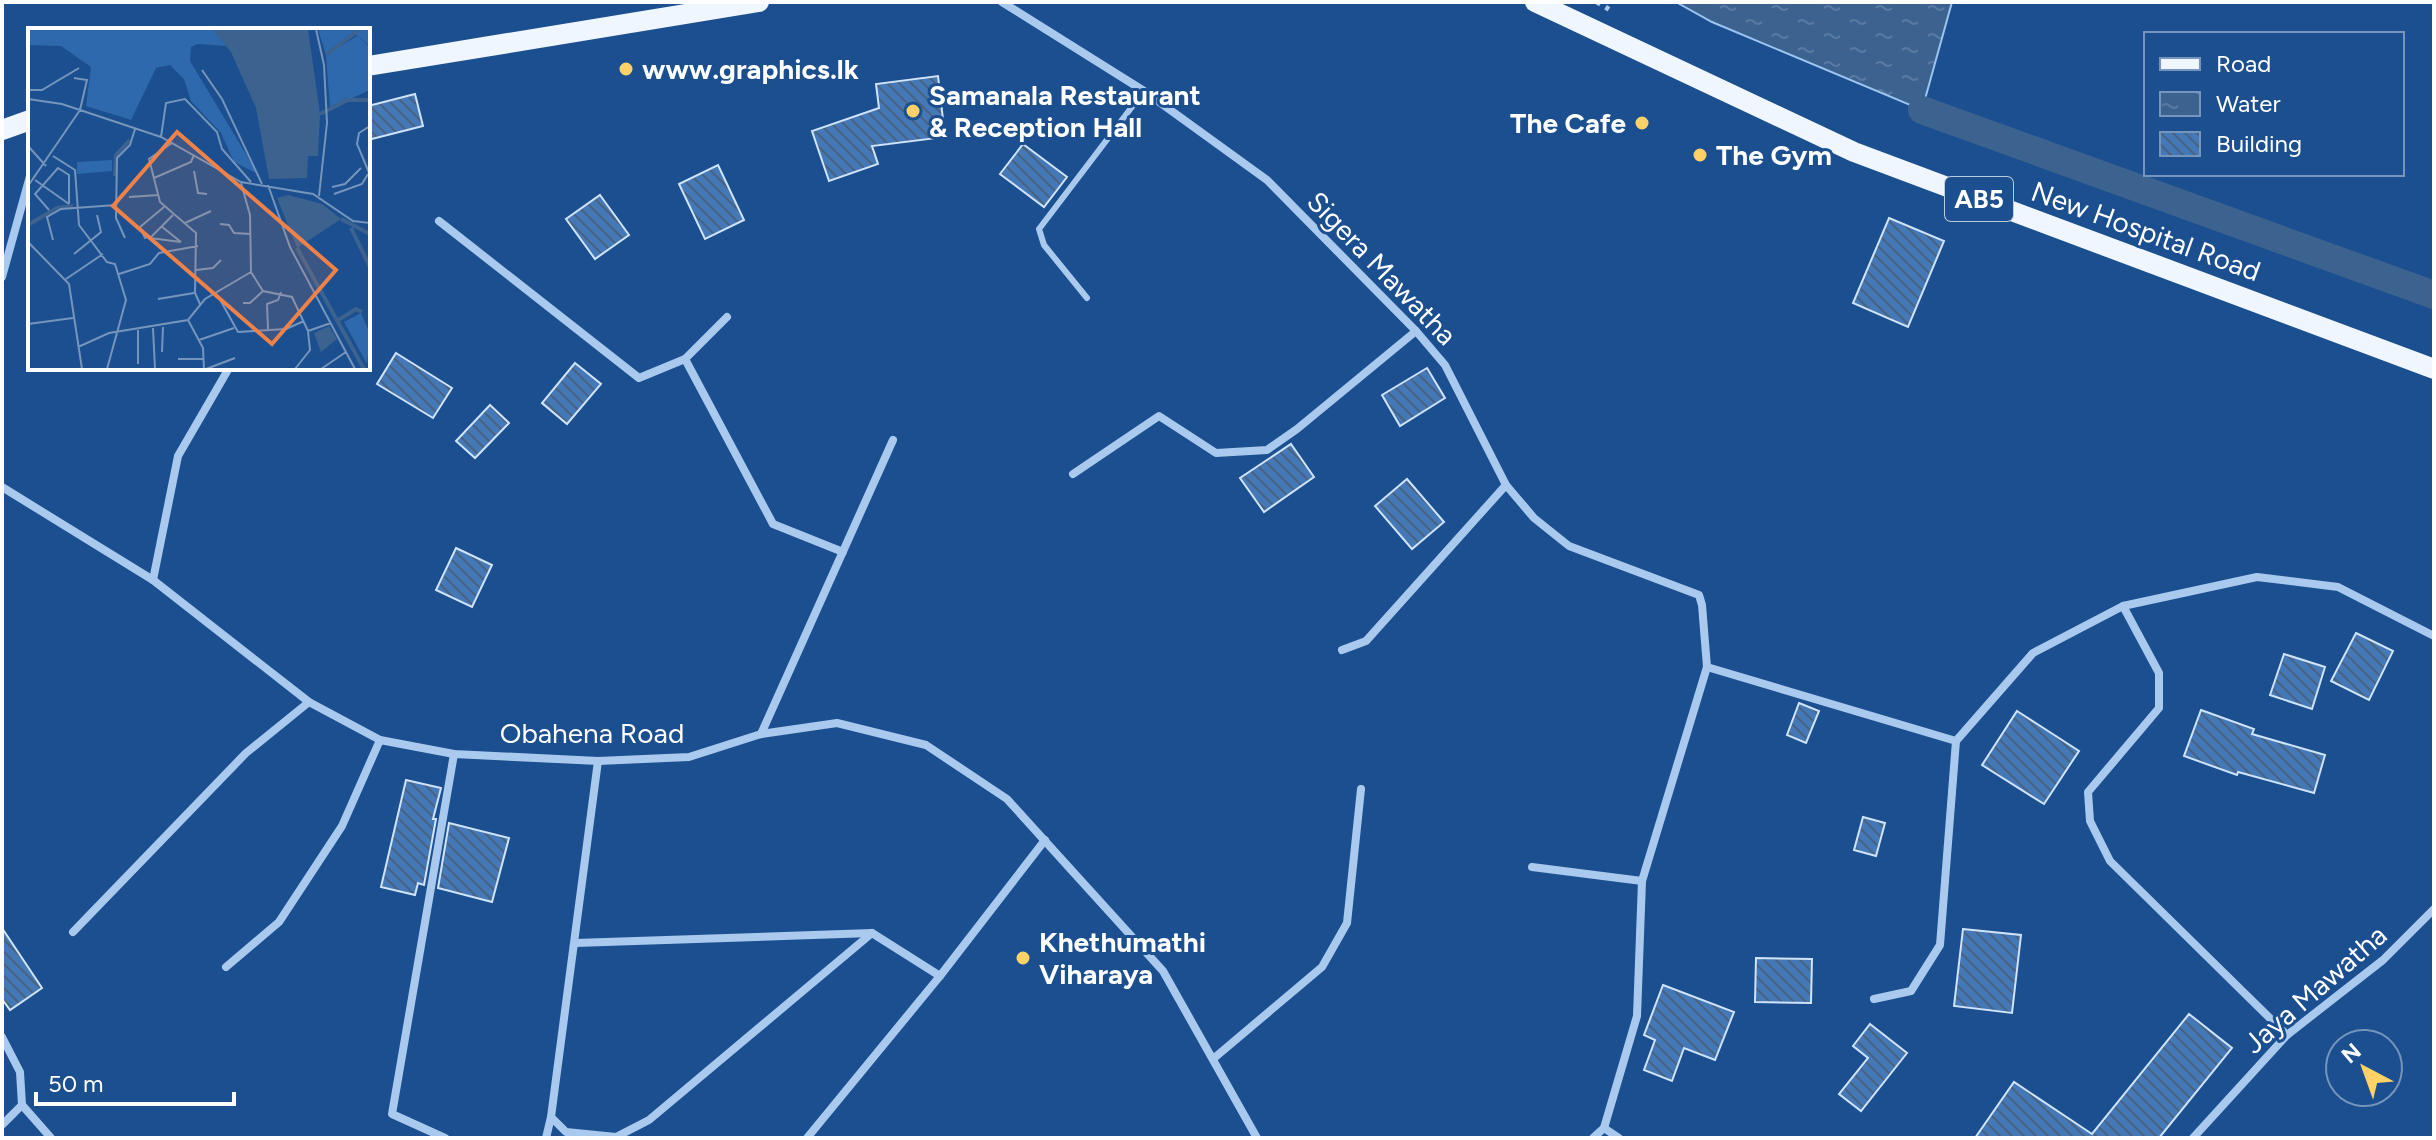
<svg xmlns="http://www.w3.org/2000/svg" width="2436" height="1140" viewBox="0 0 2436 1140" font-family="Figtree,sans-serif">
<defs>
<pattern id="water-ripples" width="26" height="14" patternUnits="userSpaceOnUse" patternTransform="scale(2)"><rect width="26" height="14" fill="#3c6290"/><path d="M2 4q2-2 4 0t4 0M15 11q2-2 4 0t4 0" fill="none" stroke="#597aa1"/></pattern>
<pattern id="building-back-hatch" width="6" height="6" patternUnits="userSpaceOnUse" patternTransform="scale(2)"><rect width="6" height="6" fill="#4478b7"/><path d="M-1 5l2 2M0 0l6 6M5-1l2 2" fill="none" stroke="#486282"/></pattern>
</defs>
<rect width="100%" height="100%" fill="#1b4f8f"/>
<path fill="url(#water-ripples)" stroke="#9cc4f0" stroke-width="2" d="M1676 2H1952L1922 110 1712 22Z"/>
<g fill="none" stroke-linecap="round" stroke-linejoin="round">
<path stroke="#3c6290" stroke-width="28" d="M1922 110 2434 295"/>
</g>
<g fill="url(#building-back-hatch)" stroke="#cfe3fa" stroke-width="2">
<path d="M938 76 945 137 872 146 878 164 829 181 812 131 879 108 876 84Z"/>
<path d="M415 94 423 126 368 140V106Z"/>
<path d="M1023 144 1067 177 1044 207 1000 174Z"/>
<path d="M718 165 744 220 705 239 679 184Z"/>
<path d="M600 195 629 235 595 259 566 219Z"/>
<path d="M1889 218 1944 241 1908 327 1853 303Z"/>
<path d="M396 353 452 388 433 418 377 384Z"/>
<path d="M575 363 601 384 567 424 542 403Z"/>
<path d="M1427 368 1445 398 1400 426 1382 395Z"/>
<path d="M490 405 509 423 475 458 456 441Z"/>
<path d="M1291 444 1314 477 1264 512 1240 478Z"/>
<path d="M1407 479 1444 522 1412 549 1375 506Z"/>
<path d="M456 548 492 565 472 607 436 590Z"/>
<path d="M2356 633 2393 651 2369 700 2331 681Z"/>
<path d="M2284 654 2325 667 2312 709 2270 695Z"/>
<path d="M1799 703 1819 711 1806 743 1787 735Z"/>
<path d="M2201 710 2254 729 2252 734 2325 755 2314 793 2238 772 2237 775 2184 756Z"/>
<path d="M2017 711 2079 751 2044 804 1982 765Z"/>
<path d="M406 780 441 788 433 819H436L424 885 418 883 415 895 381 887Z"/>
<path d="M1863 817 1885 823 1876 856 1854 850Z"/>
<path d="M449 823 509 838 492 902 438 888Z"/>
<path d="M2 928 42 988 10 1010 2 999Z"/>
<path d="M1963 929 2021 935 2012 1013 1954 1006Z"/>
<path d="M1756 958 1812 959 1811 1003 1755 1002Z"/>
<path d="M1663 985 1734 1012 1715 1060 1684 1048 1672 1081 1644 1070 1655 1040 1644 1035Z"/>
<path d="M2189 1014 2232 1048 2159 1138H1975L2014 1082 2092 1134Z"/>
<path d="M1870 1024 1907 1053 1861 1111 1839 1094 1868 1058 1853 1046Z"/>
</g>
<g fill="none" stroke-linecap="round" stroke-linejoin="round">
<path stroke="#a9c9ee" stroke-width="5" stroke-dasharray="4 6" stroke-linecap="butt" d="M1597 2 1610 10"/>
<path stroke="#a9c9ee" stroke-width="6" d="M1087 298 1044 245 1039 229 1144 91"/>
<g stroke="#a9c9ee" stroke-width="8">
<path d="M1002 2 1144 91 1267 180 1416 331 1445 365 1506 485 1534 518 1569 546 1699 595 1702 605 1707 667 1642 881 1637 1016 1604 1128 1593 1138"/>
<path d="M439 221 639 378 685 359 727 317"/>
<path d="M2 277 30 176"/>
<path d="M685 359 773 524 843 552"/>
<path d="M1073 474 1159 416 1216 453 1267 450 1297 429 1416 331"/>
<path d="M2 487 153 580 309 702 380 740 454 754 598 761 689 757 761 734 837 723 926 745 1007 799 1163 971 1257 1138"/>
<path d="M153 580 178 456 229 368"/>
<path d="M2123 606 2159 673V708L2088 792 2090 821 2110 861 2287 1035"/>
<path d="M1342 650 1366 641 1506 485"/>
<path d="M1707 667 1956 741 2033 653 2123 606 2257 577 2338 587 2434 636"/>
<path d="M761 734 893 440"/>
<path d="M598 761 551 1117 566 1132 616 1137 649 1120 872 933"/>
<path d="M1532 867 1642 881"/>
<path d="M73 932 246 753 309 702"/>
<path d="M575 943 872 933 940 976"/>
<path d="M226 967 279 922 342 826 380 740"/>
<path d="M1874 999 1911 991 1940 945 1956 741"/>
<path d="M2 1037 20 1072 22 1105 51 1138"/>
<path d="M1213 1059 1322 967 1347 923 1361 789"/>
<path d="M2 1125 22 1105"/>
<path d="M1604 1128 1619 1138"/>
<path d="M445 1138 392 1114 454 754"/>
<path d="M546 1138 551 1117"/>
<path d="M807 1138 940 976 1045 840"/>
<path d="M2193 1138 2287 1035 2383 960 2434 909"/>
</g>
<g stroke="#f0f6ff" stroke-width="20">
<path d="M1535 2 1854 152 2434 369"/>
<path d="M368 66 759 2"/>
<path d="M2 130 30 120"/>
</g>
</g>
<g fill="#ffd166" stroke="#1b4f8f" stroke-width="3">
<circle cx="626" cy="69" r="8"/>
<circle cx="913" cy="111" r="8"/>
<circle cx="1642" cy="123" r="8"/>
<circle cx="1700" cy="155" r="8"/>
<circle cx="1023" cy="958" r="8"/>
</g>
<g text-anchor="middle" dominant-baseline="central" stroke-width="6" stroke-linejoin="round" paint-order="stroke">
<rect fill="#1b4f8f" stroke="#bbcadd" stroke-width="2" x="1945" y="177" width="68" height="44" rx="6"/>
<g font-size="26" font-weight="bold" fill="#fff">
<text x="1979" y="199">AB5</text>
</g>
<g font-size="28" font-weight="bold" fill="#fff" stroke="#1b4f8f" text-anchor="start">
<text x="642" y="69">www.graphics.lk</text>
<text x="929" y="95">Samanala Restaurant<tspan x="929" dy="32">&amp; Reception Hall</tspan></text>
<text x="1626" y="123" text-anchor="end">The Cafe</text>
<text x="1716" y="155">The Gym</text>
<text x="1039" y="942">Khethumathi<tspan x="1039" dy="32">Viharaya</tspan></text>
</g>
<g font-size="28" fill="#fff" stroke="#1b4f8f">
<text transform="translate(2146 231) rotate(20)">New Hospital Road</text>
<text transform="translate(1382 268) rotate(46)">Sigera Mawatha</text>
<text x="592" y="733">Obahena Road</text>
<text transform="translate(2315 989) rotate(-41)">Jaya Mawatha</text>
</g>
</g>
<g transform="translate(28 28)">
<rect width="342" height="342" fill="#1b4f8f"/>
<path d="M329 8 342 19V62L302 80 298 27ZM84 132V143L49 146V134Z" fill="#2e69ad"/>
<path d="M0 1H184L199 18 169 16 163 19 162 33 230 146 206 134 193 105 163 73 156 51 142 37 128 40 103 92 58 78 63 39 33 18 0 17ZM290 1H342V18L328 7 298 27Z" fill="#2e69ad"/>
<path d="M333 285 342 306 339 336 316 294Z" fill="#2e69ad"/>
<path d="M184 1H280L292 86 290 128H280L279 150 241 151 228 80 203 24ZM260 167 294 176 313 191 269 220 249 170ZM301 298 309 311 293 324 286 305Z" fill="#3c6290"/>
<path fill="none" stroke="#3c6290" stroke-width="4" d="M298 27 332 1M292 86 320 72H342M87 148 88 127 102 112M313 191 342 206M0 197 29 180 45 178M323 200 342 239M269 220 336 341M309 293 328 281 334 284"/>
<path fill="none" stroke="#7695bc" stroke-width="2" d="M288 1 296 37 299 95 291 168M174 42 194 71 234 156M46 50 59 52 52 82M0 62H14L51 40M0 71 34 76 133 109 213 154 285 166 325 193 342 195M342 98 331 105 329 116 342 147M133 109 138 75 157 71 189 104 194 121 223 154M144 115 121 131 132 174 168 205 167 265 172 276M0 118 18 138M25 128 47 142 51 197 79 234 87 236 98 272 79 341M166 143 170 165 179 166M126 150 163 134 166 127M7 152 41 176M213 155 222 187 223 244M240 157 262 219 327 341M0 158 52 82M304 159 317 156 333 140M306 166 334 156 340 146M101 169 130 167M21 182 7 166 30 140 41 147V176M145 187 122 210 153 214M157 195 183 183M192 196 201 197 206 205 223 206M133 198 153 214M122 208 117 210 112 199 136 179M97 210 88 190 89 130 102 117 107 101M25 212 19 189 33 181 88 177M0 214 41 256 54 341M46 226 73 204 69 187M168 242 185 240 193 232M223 244 235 263 264 269 280 303M91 246 122 236 131 225 170 218M38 251 75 226M190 268 210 304 258 301 276 293M130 271 166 265M215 275H222L235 263M160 292 175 320 176 341M0 296 45 290M125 300 127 341M240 301 239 276 250 272 253 264M110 302V336M171 312 206 300M50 319 81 305 160 292 177 271 223 244M134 324 135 299M150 331H175M178 341 207 330M267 341 282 322 280 303 303 295M293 341 318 324"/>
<path fill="#ee8249" fill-opacity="0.15" stroke="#ee8249" stroke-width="4" d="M149 104 308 242 244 316 85 178Z"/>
<rect width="342" height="342" fill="none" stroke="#fff" stroke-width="4"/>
</g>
<rect width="2436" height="1140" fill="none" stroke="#ffffff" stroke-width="8"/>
<rect x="2144" y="32" width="260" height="144" fill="#1b4f8f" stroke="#7695bc" stroke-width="2"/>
<rect x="2160" y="58" width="40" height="12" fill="#f0f6ff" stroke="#7695bc" stroke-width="2"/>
<text x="2216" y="72" font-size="24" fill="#ffffff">Road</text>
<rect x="2160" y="92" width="40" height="24" fill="url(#water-ripples)" stroke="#7695bc" stroke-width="2"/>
<text x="2216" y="112" font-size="24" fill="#ffffff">Water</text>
<rect x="2160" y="132" width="40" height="24" fill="url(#building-back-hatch)" stroke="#7695bc" stroke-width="2"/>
<text x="2216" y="152" font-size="24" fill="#ffffff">Building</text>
<g transform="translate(2364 1068) rotate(319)"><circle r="38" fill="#1b4f8f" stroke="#7695bc" stroke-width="2"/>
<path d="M0-6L14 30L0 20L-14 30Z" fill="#ffd166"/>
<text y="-12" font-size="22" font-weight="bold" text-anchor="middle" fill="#ffffff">N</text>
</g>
<path d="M36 1092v12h198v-12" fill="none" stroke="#ffffff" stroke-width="4"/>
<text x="48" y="1092" font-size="24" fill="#ffffff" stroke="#1b4f8f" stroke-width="6" paint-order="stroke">50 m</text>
</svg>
